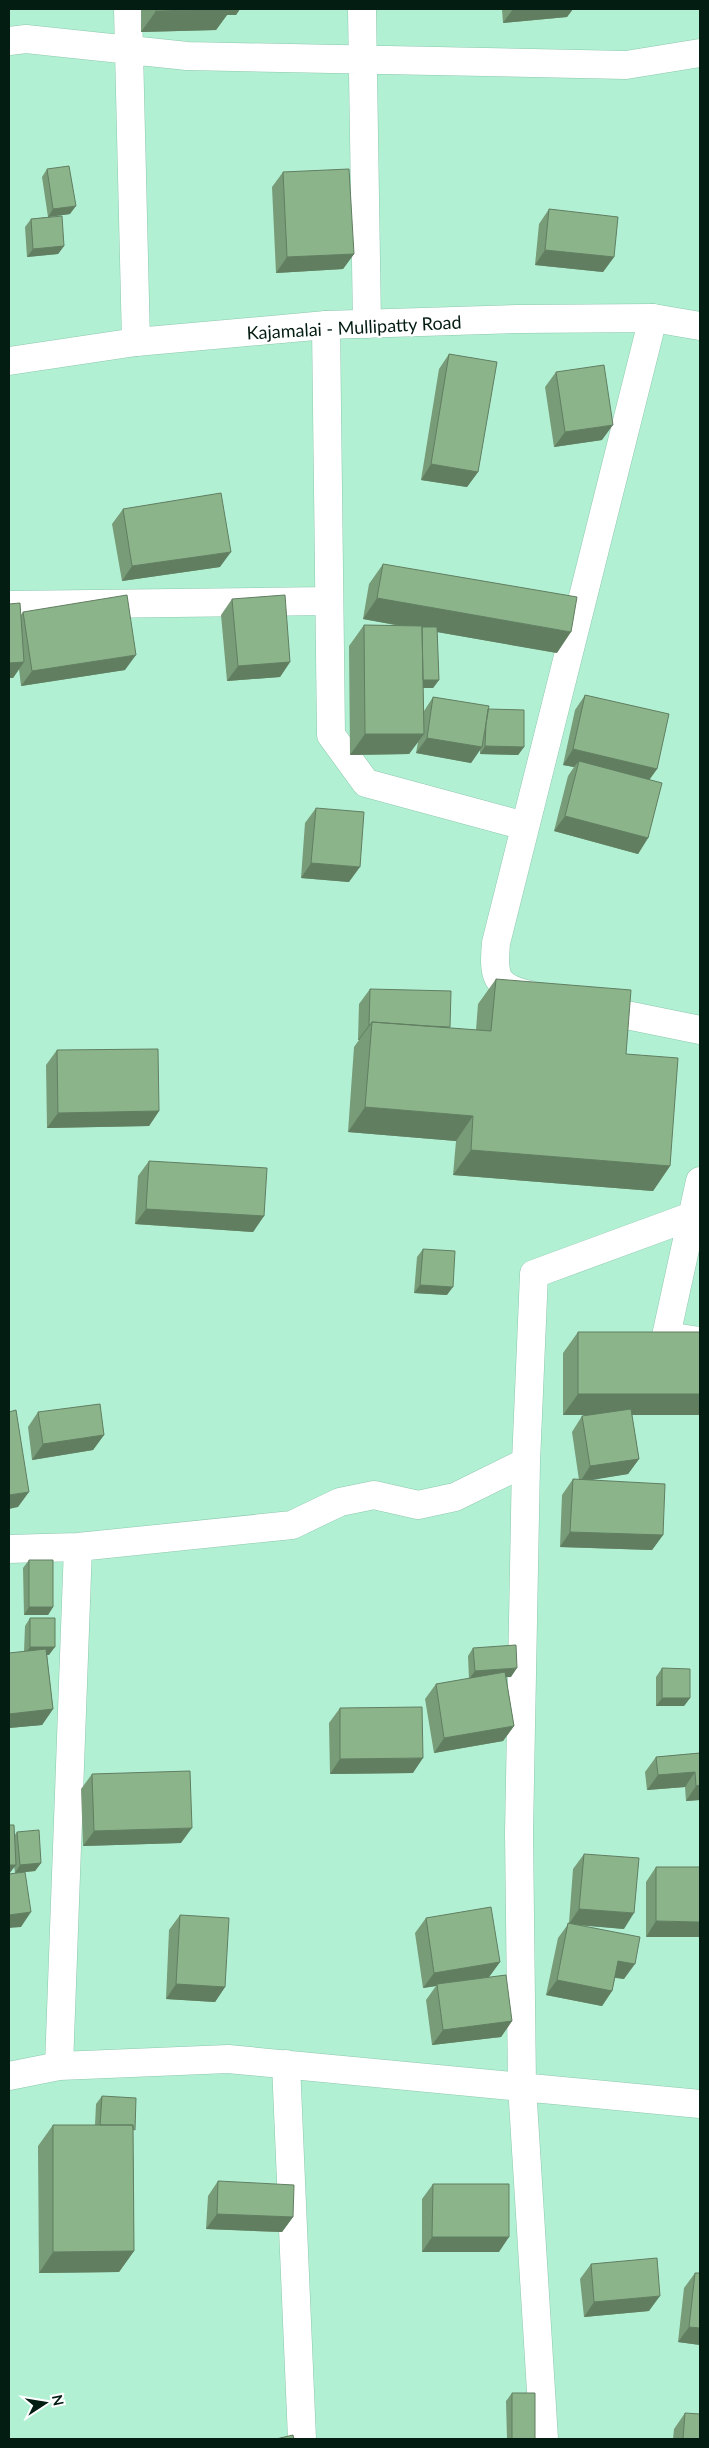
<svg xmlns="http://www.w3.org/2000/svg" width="709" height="2448" viewBox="0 0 709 2448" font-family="Lato,sans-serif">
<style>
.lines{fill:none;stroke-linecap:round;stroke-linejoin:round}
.minor-casing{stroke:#8cc8ad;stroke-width:29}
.secondary-casing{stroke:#8cc8ad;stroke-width:29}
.minor{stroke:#fff;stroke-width:28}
.secondary{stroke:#fff;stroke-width:28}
.wall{fill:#789b78}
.shaded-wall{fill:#617e61}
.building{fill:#8bb48b;stroke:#617e61}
.labels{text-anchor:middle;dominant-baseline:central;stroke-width:4.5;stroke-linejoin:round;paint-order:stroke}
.street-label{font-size:18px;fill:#041d13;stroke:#fff}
</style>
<rect width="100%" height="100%" fill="#b2f0d4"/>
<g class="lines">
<g class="minor-casing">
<path id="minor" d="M128,9L136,342
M362,9L367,324
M9,41L26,39L187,56L626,65L700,53
M326,325L331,735L366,783L525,826
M9,605L328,601
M530,995C495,987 493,977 496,943L653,318
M592,1008L700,1030
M700,1181L666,1336L700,1341
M526,1462L519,1833L522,2086L544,2439
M9,1549L78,1547L292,1525L340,1502L374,1495L418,1505L455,1497L526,1462L534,1274L692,1216
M286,2064L302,2439
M59,2066L78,1547
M9,2076L59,2066L228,2059L700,2104"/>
</g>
<g class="secondary-casing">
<path id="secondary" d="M9,361L136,342L326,325L518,319L653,318L700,326"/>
</g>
<use href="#minor" class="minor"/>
<use href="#secondary" class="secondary"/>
</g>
<path class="wall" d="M141,9H240L236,15H227L216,30L141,32Z
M502,9H573L567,17L503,23Z
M47,169L70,214L49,217L64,246L58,254L27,257L25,227L31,219L48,217L42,177Z
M283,172L354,254L343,269L276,273L272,187Z
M549,209L614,257L603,272L535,265L539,224Z
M449,354L478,472L467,487L421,480L439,369Z
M556,372L602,440L554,447L545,387Z
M123,509L220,567L122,581L112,524Z
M383,564L557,653L437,632L439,680L433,688H423L424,711L433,697L488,709L524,747L518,755L480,754V750L471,763L416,753L418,742L409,754L350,755L349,646L364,625L400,626L363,619L369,584Z
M232,599L290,662L280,677L227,681L221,615Z
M9,604L20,616L23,612L125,670L21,686L19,669L13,678H9Z
M585,695L657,769L650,779L648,838L638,854L554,831L568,776L574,767L563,765L575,710Z
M316,808L349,882L301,878L305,823Z
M496,979L626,1054L670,1166L653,1191L453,1175L456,1141L348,1132L354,1047L359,1040H358L359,1004L370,989L450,1027L449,1028L476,1030L478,1004Z
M57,1050L159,1111L149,1126L47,1128L46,1065Z
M149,1161L264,1216L253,1232L135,1224L138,1176Z
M423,1249L447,1295L414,1293L417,1257Z
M578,1332H700V1415H632L639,1459L628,1474L588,1480L663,1535L652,1550L560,1547L562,1495L573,1479L579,1480L572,1432L582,1416L591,1415H563V1353Z
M38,1412L104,1435L93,1450L32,1460L28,1427Z
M29,1560L53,1607L48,1615H24L23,1568Z
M30,1618L49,1655H47L53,1709L42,1725L9,1728V1653L24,1652L25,1626Z
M473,1648L511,1677H506L514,1726L503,1741L434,1753L425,1699L436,1684L469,1679L468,1656Z
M662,1668L690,1698L684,1706H656V1677Z
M340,1708L413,1773L330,1774L329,1723Z
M700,1753V1800L686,1801L685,1787L647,1790L645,1772L656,1757Z
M92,1774L181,1843L83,1846L81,1789Z
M17,1832L41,1863L35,1871L15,1873L14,1866L9,1874L14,1836Z
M584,1854L624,1929L576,1925L624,1979L615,1978L612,1991L602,2006L546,1995L558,1938L569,1923L573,1869Z
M656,1867H700L646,1937V1882Z
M180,1915L225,1987L215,2002L166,1999L169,1930Z
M426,1918L500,1962L489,1977L512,2021L501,2037L432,2045L426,2000L436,1986L423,1988L415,1933Z
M102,2096L133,2132L134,2251L119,2272L39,2273L38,2146L53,2125H95L96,2104Z
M218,2181L293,2217L282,2232L206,2229L208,2196Z
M433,2184L499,2252H422V2199Z
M591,2264L649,2311L584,2317L580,2279Z
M695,2273H700V2345L678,2342L684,2288Z
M512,2393L535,2439H507L506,2401Z
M685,2413L700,2439H673L674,2429Z"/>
<path class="shaded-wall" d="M220,9H240L236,15H227L216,30L141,32L156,11Z
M513,9H573L567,17L503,23Z
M76,206L70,214L48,217L53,209Z
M64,246L58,254L27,257L33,249Z
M545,250L614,257L603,272L535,265Z
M354,254L343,269L276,273L287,257Z
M613,425L602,440L554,447L565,432Z
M431,464L478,472L467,487L421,480Z
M231,552L220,567L122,581L132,566Z
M377,598L571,632L557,653L363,619Z
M136,655L125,670L21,686L32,671Z
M24,662L13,678H9V663Z
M290,662L280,677L227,681L238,666Z
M419,680H439L433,688H413Z
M365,734H424L409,754L350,755Z
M427,738L482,747L471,763L416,753Z
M485,746L524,747L518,755L480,754Z
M573,749L657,769L646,784L579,761L574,767L563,765Z
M565,816L648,838L638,854L554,831Z
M311,863L360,867L349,882L301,878Z
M369,1025H370L359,1040H358Z
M365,1107L473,1116L456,1141L348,1132Z
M159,1111L149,1126L47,1128L58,1113Z
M471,1150L670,1166L653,1191L453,1175Z
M146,1209L264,1216L253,1232L135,1224Z
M420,1285L453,1287L447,1295L414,1293Z
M578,1394H700V1415H563Z
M104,1435L93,1450L32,1460L43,1444Z
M639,1459L628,1474L580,1482L590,1466Z
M29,1492L18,1507L9,1509V1495Z
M570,1532L663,1535L652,1550L560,1547Z
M29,1607H53L48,1615H24Z
M30,1647H55L49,1655H24Z
M517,1668L511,1677L469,1679L475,1671Z
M662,1698H690L684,1706H656Z
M53,1709L42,1725L9,1728V1714Z
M514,1726L503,1741L434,1753L444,1738Z
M423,1758L413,1773L330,1774L340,1759Z
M695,1772L685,1787L647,1790L658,1775Z
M700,1785V1800L686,1801L696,1786Z
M192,1828L181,1843L83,1846L94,1831Z
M41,1863L35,1871L15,1873L20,1865Z
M9,1865H16L9,1874Z
M579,1909L634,1913L624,1929L569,1924Z
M31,1912L21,1927L9,1928V1915Z
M656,1921L700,1922V1937H646Z
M618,1961L635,1964L624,1979L607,1976Z
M500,1962L489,1977L437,1984L436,1986L423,1988L434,1973Z
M557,1980L612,1991L602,2006L546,1995Z
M176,1984L225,1987L215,2002L166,1999Z
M512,2021L501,2037L432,2045L443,2030Z
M217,2214L293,2217L282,2232L206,2229Z
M432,2237H509L499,2252H422Z
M134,2251L119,2272L39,2273L53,2252Z
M660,2296L649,2311L584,2317L594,2302Z
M689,2327L700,2328V2345L678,2342Z"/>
<path class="building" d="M156,9H230L156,11Z
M69,166L76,206L53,209L47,169Z
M349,169L354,254L287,257L283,172Z
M549,209L618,217L614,257L545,250Z
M62,216L64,246L33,249L31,219Z
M449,354L497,362L478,472L431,464Z
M604,365L613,425L565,432L556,372Z
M221,493L231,552L132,566L123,509Z
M383,564L577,597L571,632L377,598Z
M127,595L136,655L32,671L23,612Z
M285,595L290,662L238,666L232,599Z
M20,603L24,662L9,663V604Z
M364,625L422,626L424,734H365Z
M422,627H437L439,680H423Z
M585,695L669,714L657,769L573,749Z
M433,697L489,706L482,747L427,738Z
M488,709L524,710V747L485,746L486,724Z
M579,761L662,783L648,838L565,816Z
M316,808L364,812L360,867L311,863Z
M496,979L631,990L626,1054L678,1058L670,1166L471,1150L473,1116L365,1107L372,1022L491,1031Z
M370,989L451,991L450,1027L429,1026L372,1022L370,1025H369Z
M158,1049L159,1111L58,1113L57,1050Z
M149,1161L267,1168L264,1216L146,1209Z
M423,1249L455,1251L453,1287L420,1285Z
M578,1332H700V1394H578Z
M100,1404L104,1435L43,1444L38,1412Z
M631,1409L639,1459L590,1466L582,1416Z
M16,1410L29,1492L9,1495V1412Z
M573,1479L665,1484L663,1535L570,1532Z
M29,1560H53V1607H29Z
M30,1618H55V1647H30Z
M516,1645L517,1668L475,1671L473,1648Z
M46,1649L53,1709L9,1714V1653Z
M662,1668L690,1669V1698H662Z
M505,1672L514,1726L444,1738L436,1684Z
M422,1707L423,1758L340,1759V1708Z
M700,1753V1785L696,1786L695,1772L658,1775L656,1757Z
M190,1771L192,1828L94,1831L92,1774Z
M9,1825H14L16,1865H9Z
M39,1830L41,1863L20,1865L17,1832Z
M584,1854L639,1858L634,1913L579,1909Z
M656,1867H700V1922L656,1921Z
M25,1872L31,1912L9,1915V1874Z
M491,1907L500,1962L434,1973L426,1918Z
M180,1915L229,1918L225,1987L176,1984Z
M568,1923L640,1937L635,1964L618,1961L612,1991L557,1980Z
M506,1975L512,2021L443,2030L437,1984Z
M102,2096L136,2098L135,2130L133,2129V2125H100Z
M53,2125H133L134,2251L53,2252Z
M218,2181L294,2185L293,2217L217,2214Z
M433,2184H509V2237H432Z
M657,2258L660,2296L594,2302L591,2264Z
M695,2273H700V2328L689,2327Z
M512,2393H535V2439H512Z
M685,2413L700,2414V2439H683Z
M293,2435L294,2439H276Z"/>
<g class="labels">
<g class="street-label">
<text transform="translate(354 327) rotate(-3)">Kajamalai - Mullipatty Road</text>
</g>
</g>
<rect width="709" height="2448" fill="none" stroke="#041d13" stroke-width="20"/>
<g transform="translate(45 2403) rotate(78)" stroke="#ffffff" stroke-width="4" paint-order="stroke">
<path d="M0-4L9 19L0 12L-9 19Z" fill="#041d13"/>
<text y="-8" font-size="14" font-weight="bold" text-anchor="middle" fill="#041d13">N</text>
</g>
</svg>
